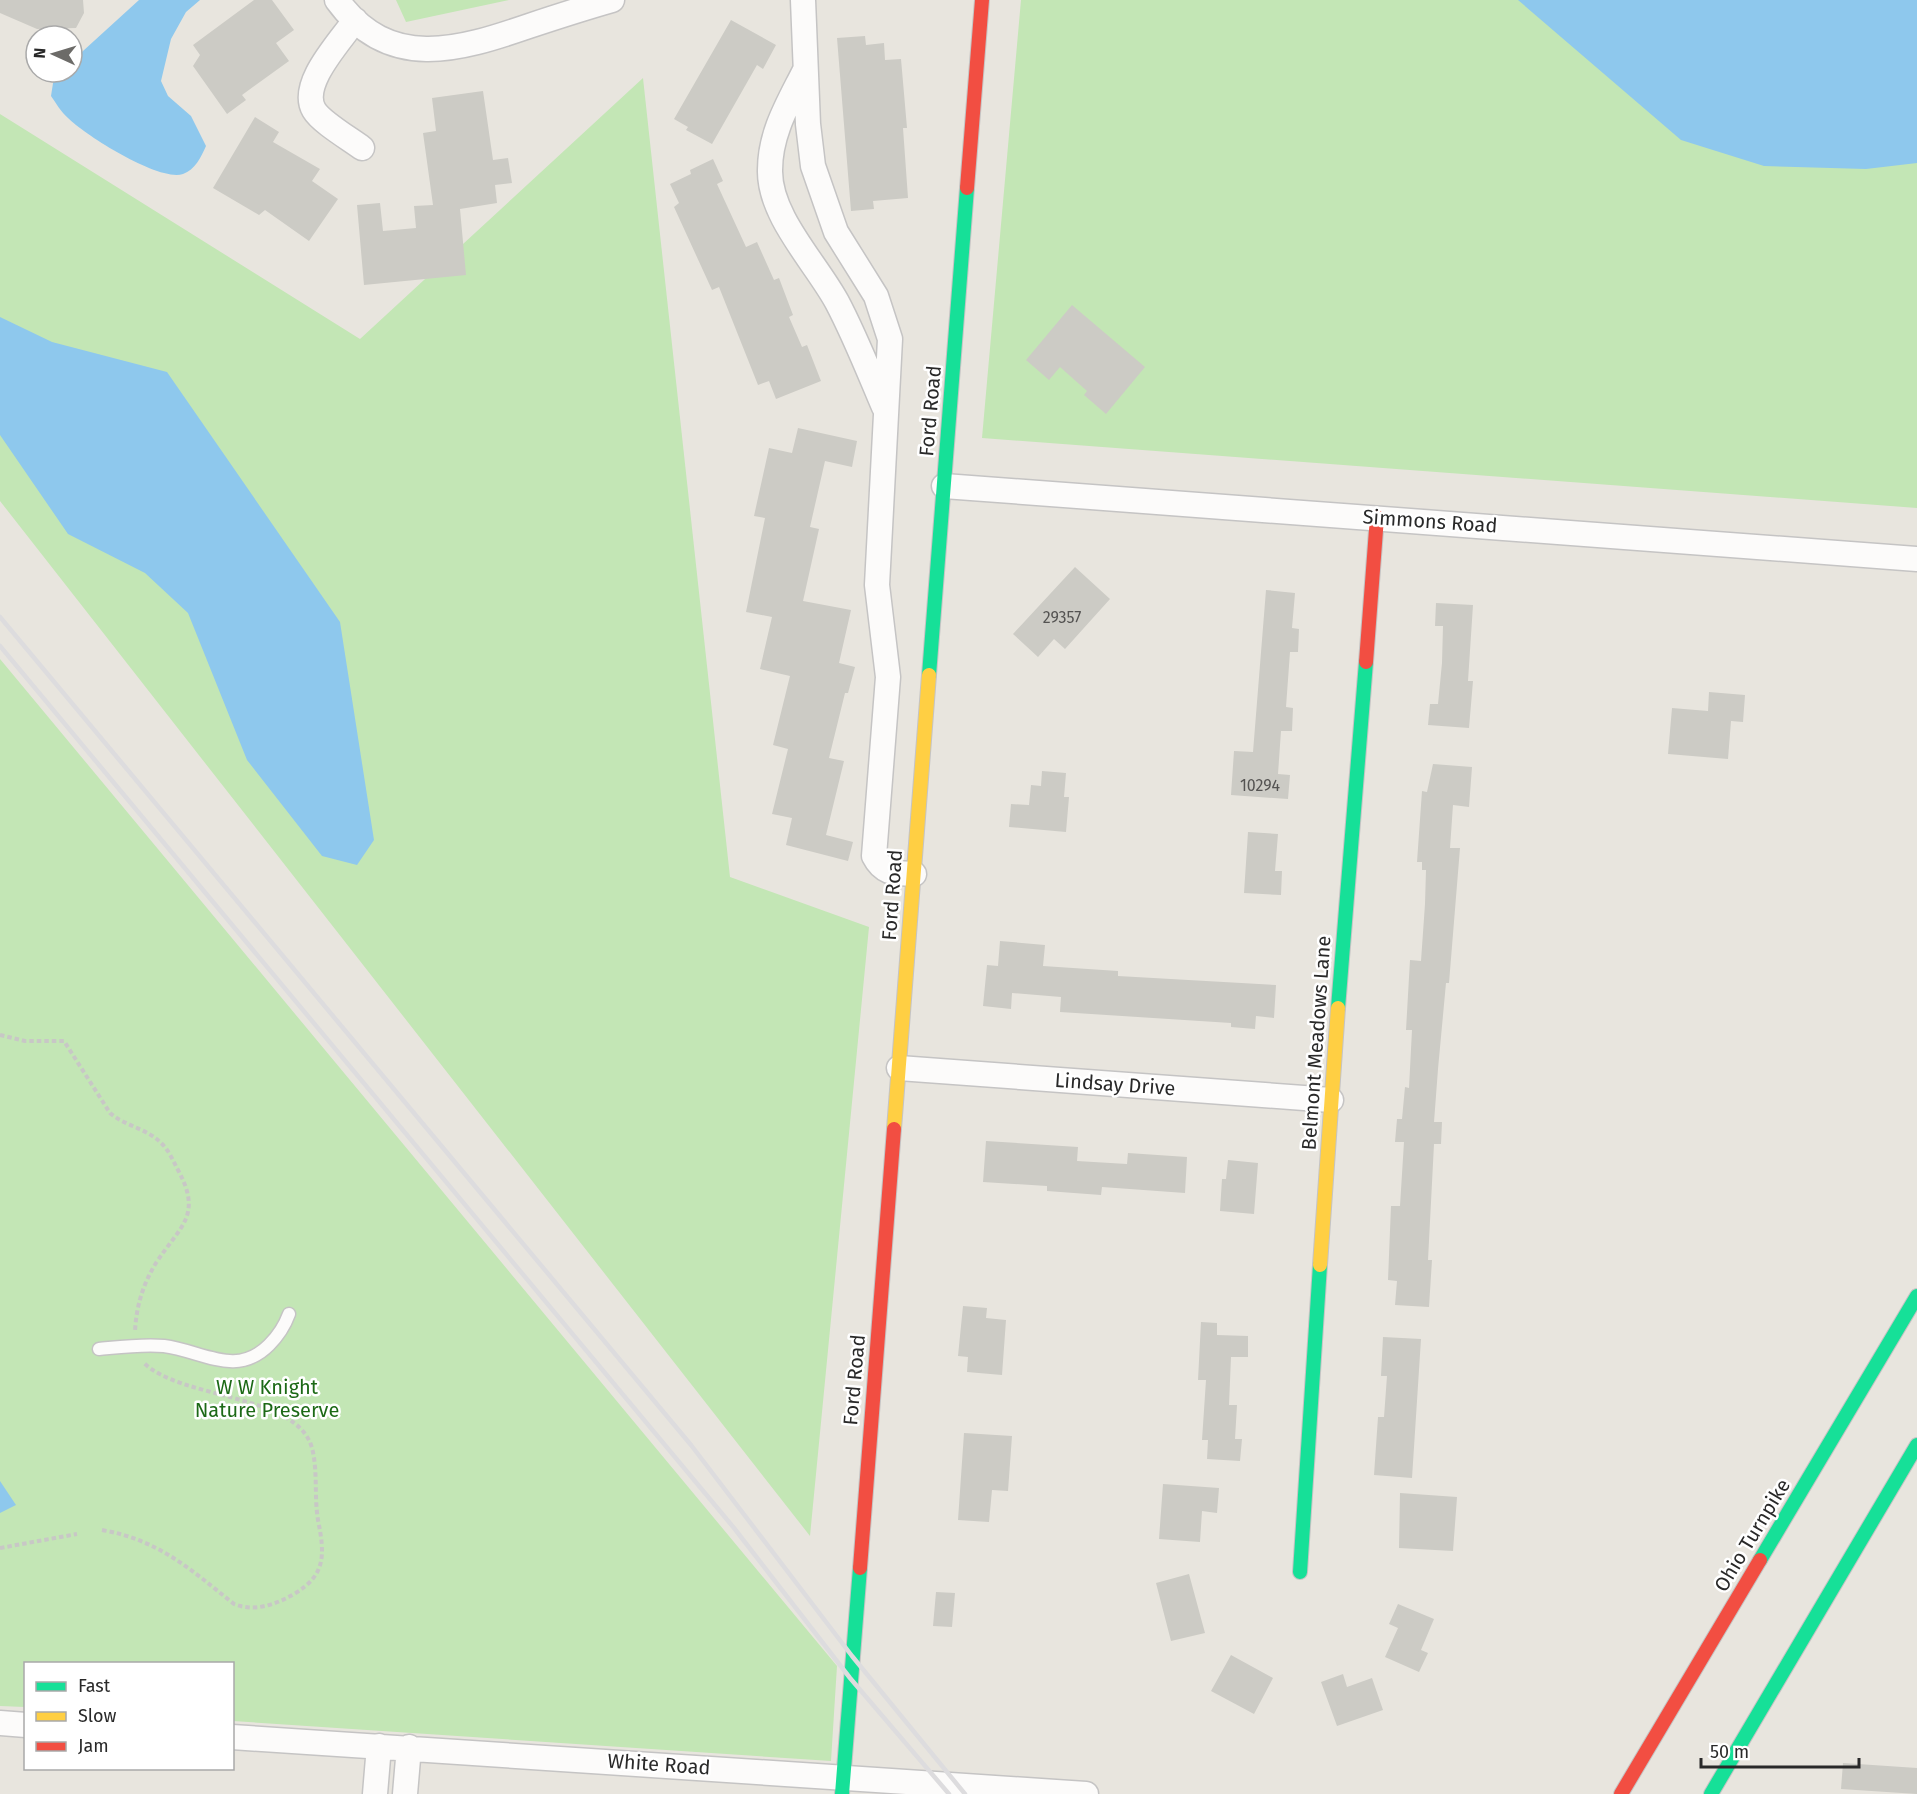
<svg xmlns="http://www.w3.org/2000/svg" width="1917" height="1794" viewBox="0 0 1917 1794" font-family="'Fira Sans',sans-serif">
<style>
.green{fill:#c3e6b5}
.water{fill:#8ec8ed}
.building{fill:#cccbc5}
.lines{fill:none;stroke-linecap:round;stroke-linejoin:round}
.lane-casing{stroke:#c5c4c4;stroke-width:15}
.street-casing{stroke:#c5c4c4;stroke-width:27}
.fast-casing{stroke:#c5c4c4;stroke-width:16}
.slow-casing{stroke:#c5c4c4;stroke-width:16}
.jam-casing{stroke:#c5c4c4;stroke-width:16}
.path{stroke:#c8c7c6;stroke-width:4;stroke-dasharray:4.5 3;stroke-linecap:butt}
.lane{stroke:#fcfbfa;stroke-width:12}
.street{stroke:#fcfbfa;stroke-width:24}
.fast{stroke:#16e098;stroke-width:14}
.slow{stroke:#ffcf43;stroke-width:14}
.jam{stroke:#f24e42;stroke-width:14}
.rail{stroke:#dddcde;stroke-width:4.5}
.labels{text-anchor:middle;dominant-baseline:central;stroke-width:5;stroke-linejoin:round;paint-order:stroke}
.number-label{font-size:16px;fill:#545352}
.street-label{font-size:20px;fill:#292929;stroke:#fff}
.park-label{font-size:20px;fill:#1c6916;stroke:#fff}
</style>
<rect width="100%" height="100%" fill="#e8e5de"/>
<path class="green" d="M396,0H509L406,22Z
M1021,0H1917V508L982,438Z
M643,78L730,877L869,927L810,1536L0,501V114L360,339Z
M0,659L837,1666L831,1761L233,1721L232,1664H26L25,1707L0,1706Z"/>
<path class="water" d="M139,0H200L186,12L171,39L161,81L168,96L191,116L206,146C201,157 195,170 183,174C159,182 85,135 68,118C61,112 56,103 51,96L54,77L60,72H72V61Z
M1518,0H1917V163L1866,169L1764,166L1681,140Z
M0,317L52,342L167,372L340,622L374,840L357,865L322,856L247,760L188,613L145,573L68,534L0,435Z
M0,1481L16,1505L0,1513Z"/>
<path class="building" d="M0,0H83L84,13L76,28L37,29L0,13Z
M254,0H272L294,30L276,43L289,61L242,95L246,100L227,114L193,66L200,55L193,45Z
M731,20L776,45L763,69L757,65L712,144L686,130L688,127L674,119Z
M865,36L866,45L884,43L885,60L901,59L907,128H903L908,198L873,201L874,209L851,211L837,38Z
M483,91L493,160L508,158L512,183L495,185L497,203L460,209L466,275L364,285L357,205L380,203L383,231L416,228L414,206L433,205L423,133L436,131L432,98Z
M255,117L279,132L273,142L320,169L312,181L338,199L309,241L265,210L259,215L213,188Z
M713,159L723,181L717,184L746,247L757,242L774,280L779,278L793,315L789,317L802,347L807,345L821,381L776,399L769,381L758,385L719,287L712,290L674,207L679,203L670,184L691,174L690,170Z
M1072,305L1145,367L1106,414L1084,395L1087,391L1060,367L1049,380L1026,360Z
M798,428L857,441L852,467L825,461L810,527L819,529L803,601L851,610L839,663L855,667L848,693H845L829,758L844,761L826,835L853,842L848,861L786,845L792,818L772,814L788,749L773,745L790,676L760,669L772,617L746,612L765,518L754,516L769,448L792,453Z
M1075,567L1110,599L1065,649L1054,639L1038,657L1013,634Z
M1266,590L1295,593L1292,628L1299,629L1298,652H1290L1286,707L1293,708L1292,731H1281L1278,774L1290,775L1288,799L1231,795L1234,751L1253,752Z
M1436,603L1473,605L1468,681H1473L1469,728L1428,725L1430,704H1438L1442,663L1443,626H1435Z
M1709,692L1745,695L1743,722L1731,721L1728,759L1668,754L1672,708L1708,711Z
M1433,764L1472,767L1469,807L1453,805L1450,848H1460L1449,983H1446L1438,1069L1434,1122H1442L1441,1144H1434L1428,1260H1432L1429,1307L1395,1305L1397,1281L1388,1280L1391,1206H1400L1404,1142H1395L1397,1119H1402L1405,1087L1409,1088L1412,1030H1406L1410,960L1421,961L1425,904L1426,870H1422V862H1417L1422,791L1427,792Z
M1042,771L1066,773L1064,797H1069L1066,832L1009,827L1011,804L1029,805L1031,785L1041,786Z
M1248,832L1278,834L1275,871H1282L1281,895L1244,893Z
M1000,941L1045,945L1043,966L1118,971V976L1276,985L1274,1018L1256,1016L1255,1029L1231,1027V1023L1060,1012L1061,997L1012,993L1011,1009L983,1006L987,965L998,966Z
M986,1141L1078,1147L1077,1161L1127,1164L1128,1153L1187,1157L1185,1193L1102,1187L1101,1195L1047,1191V1186L983,1182Z
M1228,1160L1258,1163L1254,1214L1220,1211L1222,1179H1226Z
M963,1306L987,1308L986,1318L1006,1320L1002,1375L967,1372L968,1357L958,1356Z
M1201,1322L1217,1323V1335L1248,1336V1357H1231L1229,1405H1237L1235,1439H1242L1240,1461L1207,1459L1208,1440H1202L1206,1380H1198Z
M1383,1337L1421,1339L1412,1478L1374,1475L1378,1417H1384L1387,1376H1381Z
M964,1433L1012,1436L1008,1491L992,1490L989,1522L958,1520Z
M1163,1484L1219,1488L1217,1513L1202,1511L1200,1542L1159,1539Z
M1400,1493L1457,1497L1453,1551L1399,1548Z
M1189,1574L1205,1633L1171,1641L1156,1583Z
M936,1592L955,1593L952,1627L933,1626Z
M1398,1604L1434,1619L1421,1650L1428,1653L1419,1672L1385,1657L1398,1628L1389,1624Z
M1231,1655L1273,1678L1254,1714L1211,1691Z
M1343,1674L1347,1687L1372,1678L1383,1710L1337,1726L1321,1682Z
M1843,1763L1917,1768V1794L1841,1789Z"/>
<g class="lines">
<g class="lane-casing">
<path id="lane" d="M99,1349C120,1347 142,1344 164,1346C203,1351 236,1378 269,1345C277,1337 285,1325 289,1314"/>
</g>
<g class="street-casing">
<path id="street" d="M337,0C389,72 459,50 529,26C556,17 584,8 612,0
M803,0L808,124L813,166L836,232L876,296L890,339L877,585L888,677L874,856C883,874 895,873 914,874
M355,20C340,42 299,84 314,110C321,122 350,139 362,148
M804,72C788,104 770,133 770,170C769,216 816,263 837,302C855,336 869,372 884,407
M944,486L1917,559
M899,1068L1331,1100
M0,1723L26,1725
M232,1737L1086,1794
M375,1794L379,1746
M405,1794L409,1747"/>
</g>
<g class="fast-casing">
<path id="fast" d="M929,675L967,188
M1338,1008L1366,662
M1760,1560L1917,1296
M1300,1572L1320,1265
M842,1794L860,1568
M1711,1794L1917,1445"/>
</g>
<g class="slow-casing">
<path id="slow" d="M894,1129L929,675
M1320,1265L1338,1008"/>
</g>
<g class="jam-casing">
<path id="jam" d="M967,188L982,0
M1366,662L1377,517
M860,1568L894,1129
M1621,1794L1760,1560"/>
</g>
<path class="path" d="M0,1035L25,1041H64L110,1113C125,1126 148,1129 161,1143C169,1150 173,1161 178,1170C203,1216 180,1226 156,1263C143,1284 136,1307 135,1332
M102,1530C159,1540 190,1569 234,1604C254,1612 275,1605 294,1594C326,1575 325,1555 318,1520C314,1496 318,1471 312,1448C297,1393 180,1400 143,1362
M0,1548L77,1534"/>
<use href="#lane" class="lane"/>
<use href="#street" class="street"/>
<use href="#fast" class="fast"/>
<use href="#slow" class="slow"/>
<use href="#jam" class="jam"/>
<path class="rail" d="M0,617L691,1445L852,1656L965,1794
M0,646L734,1528L850,1678L949,1794"/>
</g>
<g class="labels">
<g class="number-label">
<text x="1062" y="617">29357</text>
<text x="1260" y="785">10294</text>
</g>
<g class="street-label">
<text transform="translate(930 411) rotate(-85)">Ford Road</text>
<text transform="translate(1430 521) rotate(4)">Simmons Road</text>
<text transform="translate(892 895) rotate(-86)">Ford Road</text>
<text transform="translate(1316 1043) rotate(-86)">Belmont Meadows Lane</text>
<text transform="translate(1115 1084) rotate(4)">Lindsay Drive</text>
<text transform="translate(854 1380) rotate(-85)">Ford Road</text>
<text transform="translate(1752 1535) rotate(-59)">Ohio Turnpike</text>
<text transform="translate(659 1764) rotate(4)">White Road</text>
</g>
<g class="park-label">
<text x="267" y="1387">W W Knight<tspan x="267" dy="23">Nature Preserve</tspan></text>
</g>
</g>
<rect x="24" y="1662" width="210" height="108" fill="#ffffff" stroke="#a9a9a9" stroke-width="1.5"/>
<rect x="36" y="1682" width="30" height="9" fill="#16e098" stroke="#a9a9a9" stroke-width="1.5"/>
<text x="78" y="1692" font-size="18" fill="#292929">Fast</text>
<rect x="36" y="1712" width="30" height="9" fill="#ffcf43" stroke="#a9a9a9" stroke-width="1.5"/>
<text x="78" y="1722" font-size="18" fill="#292929">Slow</text>
<rect x="36" y="1742" width="30" height="9" fill="#f24e42" stroke="#a9a9a9" stroke-width="1.5"/>
<text x="78" y="1752" font-size="18" fill="#292929">Jam</text>
<g transform="translate(54 54) rotate(274)"><circle r="28" fill="#ffffff" stroke="#a9a9a9" stroke-width="1.5"/>
<path d="M0-4.5L10 22L0 15L-10 22Z" fill="#6c6b68"/>
<text y="-9" font-size="16" font-weight="bold" text-anchor="middle" fill="#292929">N</text>
</g>
<path d="M1701 1758v9h158v-9" fill="none" stroke="#292929" stroke-width="3"/>
<text x="1710" y="1758" font-size="18" fill="#292929" stroke="#ffffff" stroke-width="4.5" paint-order="stroke">50 m</text>
</svg>
